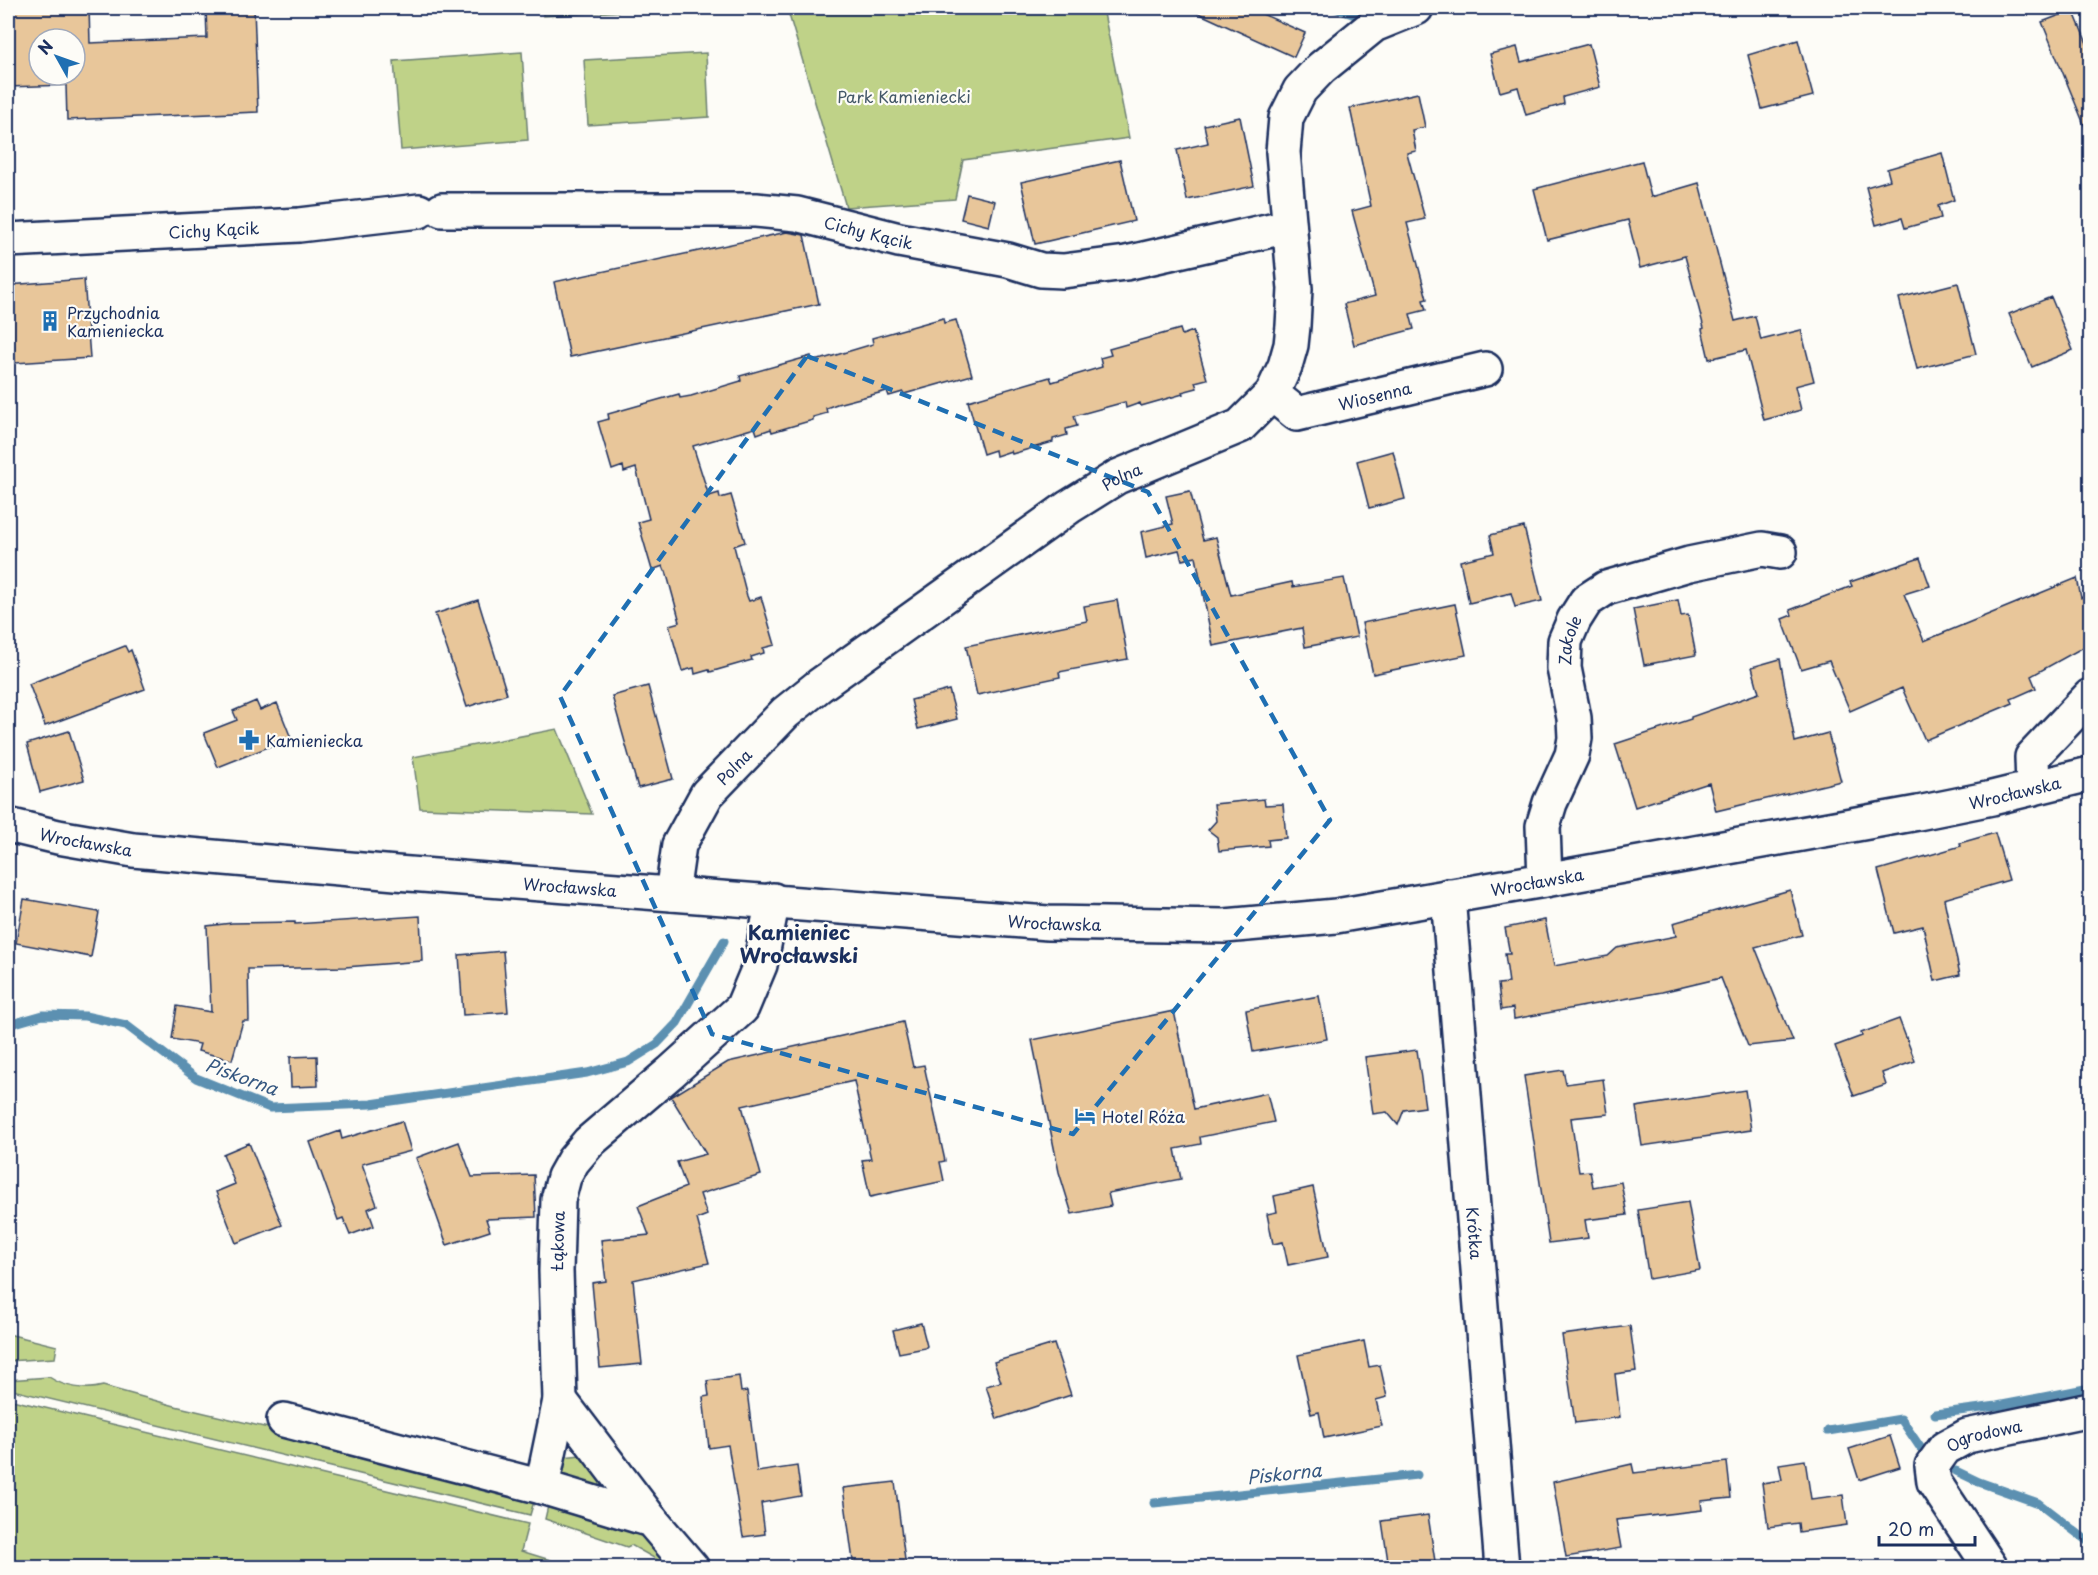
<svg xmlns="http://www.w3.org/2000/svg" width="2098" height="1575" viewBox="0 0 2098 1575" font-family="'Playpen Sans',sans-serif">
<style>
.green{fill:#bfd288;stroke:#6d8073;stroke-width:1.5}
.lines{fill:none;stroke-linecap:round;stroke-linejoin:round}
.stream{stroke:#5c90b1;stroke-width:9}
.building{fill:#e8c69a;stroke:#1b2f5e;stroke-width:1.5;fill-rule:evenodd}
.minor-casing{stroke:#1b2f5e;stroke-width:38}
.secondary-casing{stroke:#1b2f5e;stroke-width:38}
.minor{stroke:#fdfcf7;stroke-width:33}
.secondary{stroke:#fdfcf7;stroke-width:33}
.marked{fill:none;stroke:#1f6fb2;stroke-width:4.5;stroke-dasharray:12 8;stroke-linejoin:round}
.labels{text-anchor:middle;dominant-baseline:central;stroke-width:4.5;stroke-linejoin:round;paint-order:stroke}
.park-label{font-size:16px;fill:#445868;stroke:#fdfcf7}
.street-label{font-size:16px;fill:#1b2f5e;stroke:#fdfcf7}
.poi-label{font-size:16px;fill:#1b2f5e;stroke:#fdfcf7;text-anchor:start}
.water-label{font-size:18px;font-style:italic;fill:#365881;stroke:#fdfcf7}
.quarter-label{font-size:20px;font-weight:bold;fill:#1b2f5e;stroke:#fdfcf7}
</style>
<rect width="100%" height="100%" fill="#fdfcf7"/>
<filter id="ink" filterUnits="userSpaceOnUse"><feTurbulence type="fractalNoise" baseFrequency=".0167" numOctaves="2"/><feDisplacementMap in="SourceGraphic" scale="12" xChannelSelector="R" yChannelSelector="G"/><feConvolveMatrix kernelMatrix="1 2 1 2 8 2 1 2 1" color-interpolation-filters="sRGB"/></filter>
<g filter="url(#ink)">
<path class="green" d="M543,8H675L543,16Z
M787,8H1103L1129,138L963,160L955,199L846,207Z
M522,52L528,140L401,150L394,61Z
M706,53L709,117L588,125L584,60Z
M557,729L592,814L420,808L413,757Z
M8,1334L57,1346L55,1358L8,1361Z
M49,1377C64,1387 86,1391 103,1386L175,1406L537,1491L530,1515L8,1389V1380Z
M8,1399L528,1524L521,1551L573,1567H8Z
M581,1455L628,1505L563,1477V1457Z
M550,1497L640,1531L655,1543L668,1566L631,1545L627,1547L545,1519Z"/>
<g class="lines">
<path class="stream" d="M1335,8L1355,15
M8,1025L43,1015L85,1016L126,1025L196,1078L270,1108L371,1104L587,1073L628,1062L657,1044L677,1023L724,941
M1935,1414L1997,1406L2090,1388
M1828,1431L1901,1419L1922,1450
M1956,1471L1979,1482L2038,1503L2090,1543
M1154,1503L1417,1475"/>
</g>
<path class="building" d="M8,8H89L90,43L207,38L206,8H254L258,112L67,120L66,85L8,87ZM39,39H75V75H39Z
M1187,8H1249L1305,33L1294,57Z
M2073,10L2091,53L2090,139L2042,22Z
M1798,40L1813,96L1762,109L1748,55Z
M1589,44L1600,87L1563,97L1564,104L1526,115L1518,87L1500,92L1490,54L1517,47L1521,62Z
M1418,93L1425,127L1412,130L1416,151L1407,153L1425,219L1407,223L1427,299L1423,300L1426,310L1410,314L1414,329L1354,345L1344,304L1375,296L1352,211L1371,206L1350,108Z
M1240,117L1254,186L1187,200L1177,150L1208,143L1204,125Z
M1942,153L1954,200L1938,206L1941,218L1905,228L1902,218L1876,225L1866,187L1890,180L1887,169Z
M1120,160L1134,221L1035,244L1021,182Z
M1642,161L1651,197L1699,183L1735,321L1755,316L1761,340L1801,330L1814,381L1795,386L1801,410L1764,420L1746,350L1709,359L1702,329L1704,328L1685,256L1640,268L1628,220L1547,240L1534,189Z
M967,194L995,201L989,226L961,219Z
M787,232L804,235L819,304L570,357L554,282Z
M84,279L90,358L15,363L9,285Z
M1958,283L1976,354L1917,369L1899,298Z
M2051,297L2073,350L2032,367L2009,314Z
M943,318L944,323L956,320L972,375L904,394L903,392L889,396L887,391L837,404L826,408L827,413L813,417V420L772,432L771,429L757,434L755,428L693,446L709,496L719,493L720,498L731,495L745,542L734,546L747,596L749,601L761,597L775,645L763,648L764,653L751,657L752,660L710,672L709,670L695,674L694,668L682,671L669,625L680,622L666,571H665L663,566L652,570L638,522L649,519L636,468L624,472L623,466L612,470L598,422L609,419L608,414L679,394L680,398L691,396L741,381L740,376L811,356L812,361L823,359L873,344L872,338Z
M1180,329L1182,335L1193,331L1207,379L1195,382L1197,388L1182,392L1183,394L1141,406L1140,403L1126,408L1125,402L1074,416L1077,426L1066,429L1067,435L1053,439V442L1012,454L1011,451L996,456L995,450L983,454L968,401L1050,377L1052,382L1102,367L1100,358L1111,355L1109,349Z
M1393,451L1405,499L1369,508L1357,461Z
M1190,491L1203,540L1216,537L1231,595L1292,582L1293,587L1344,578L1357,637L1305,647L1302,628L1213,646L1196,557L1182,560L1179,550L1146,558L1141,532L1173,524L1166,496Z
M1524,527L1542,601L1515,607L1511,593L1469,603L1460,561L1494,553L1490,535Z
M1920,558L1930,586L1904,594L1924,641L2077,578L2081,598L2091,593V643L2031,676L2036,688L2011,699L2013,703L1925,740L1902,688L1850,711L1829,661L1801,669L1782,619L1792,615L1790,610L1852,586L1850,582Z
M478,600L507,694L467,707L435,614Z
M1117,600L1128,659L1059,672L1060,677L977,695L966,646L1087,621L1084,606Z
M1678,600L1681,616L1688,615L1696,655L1644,665L1633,609Z
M1455,604L1466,655L1373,674L1362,623Z
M125,646L128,652L131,650L145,689L45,726L29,684Z
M1780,659L1795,742L1828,733L1841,781L1716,811L1709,783L1635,807L1615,744L1691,719V717L1759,693L1752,667Z
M648,686L673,779L638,788L612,696Z
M949,690L957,719L918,729L911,700Z
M256,701L260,710L277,703L291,738L218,767L204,733L237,720L233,711Z
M69,731L84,780L40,792L27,744Z
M1264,799L1265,805L1283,804L1286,838L1268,840L1269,846L1219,851L1217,837L1208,830L1216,821L1214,804Z
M1995,833L2009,880L1944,899L1960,975L1935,981L1923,926L1894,933L1878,870L1961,846L1960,843Z
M1790,890L1802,935L1755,947L1793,1041L1748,1046L1721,978L1662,992L1514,1019L1513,1008L1501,1010L1498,984L1509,983L1505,954H1510L1505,928L1545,920L1554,966L1608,956L1617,948L1676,936L1673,923Z
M24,899L99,912L91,957L16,943Z
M420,916L422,961L345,967L248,969L249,1021H243L232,1060L198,1051L200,1044L172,1039L177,1006L211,1012L207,926L232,923L295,922V924Z
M503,951L508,1012L463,1015L459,955Z
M1319,996L1327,1039L1253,1052L1246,1010Z
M1174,1011L1194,1109L1267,1093L1274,1122L1200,1137L1201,1144L1175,1149L1181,1179L1108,1193L1111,1206L1072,1214L1059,1172L1032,1040Z
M1899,1019L1915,1061L1882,1073L1886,1085L1854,1096L1835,1046L1862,1036L1861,1033Z
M903,1022L913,1067L924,1065L945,1161L940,1162L944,1181L870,1197L862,1160L871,1159L854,1081L742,1106L761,1175L700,1194L707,1215L697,1219L709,1263L633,1280L642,1364L600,1368L592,1283L606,1281L601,1240L649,1235L638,1206L686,1187L677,1162L706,1154L671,1097L728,1062Z
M1417,1050L1425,1107L1404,1110L1398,1125L1387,1112L1373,1114L1365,1057Z
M317,1056L318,1086L291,1087L290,1057Z
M1563,1070L1566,1084L1603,1079L1608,1114L1571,1118L1579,1172L1590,1171L1593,1187L1621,1182L1627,1215L1585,1220L1588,1238L1549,1243L1524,1076Z
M1745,1090L1751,1130L1642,1146L1636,1107Z
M402,1121L411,1151L362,1164L377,1205L368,1209L374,1226L350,1235L343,1218L338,1220L310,1142L340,1131L342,1139Z
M459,1142L472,1177L534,1175L536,1217L486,1219L490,1231L447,1245L416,1158Z
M249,1143L282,1225L236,1243L216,1192L235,1184L223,1154Z
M1313,1187L1328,1257L1288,1265L1283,1242L1273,1244L1267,1214L1277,1212L1274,1196Z
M1688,1202L1700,1270L1649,1279L1638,1210Z
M921,1323L927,1346L925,1348L899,1353L893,1330Z
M1630,1326L1636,1371L1615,1374L1620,1417L1575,1423L1562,1335Z
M1364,1341L1369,1367L1380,1365L1387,1397L1376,1400L1382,1426L1324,1438L1319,1412L1311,1414L1298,1355Z
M1054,1344L1071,1395L997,1419L986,1386L1001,1382L994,1362Z
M739,1376L741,1392L747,1391L757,1472L797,1466L801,1496L761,1503L765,1534L743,1537L728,1445L709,1448L703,1397L709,1396L707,1381Z
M1890,1436L1900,1467L1859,1480L1849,1449Z
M1805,1460L1811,1499L1843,1495L1847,1525L1799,1532L1798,1523L1768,1527L1762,1483L1782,1480L1779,1464Z
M1727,1462L1731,1498L1701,1501L1702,1510L1616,1520L1621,1548L1566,1557L1553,1482L1632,1464L1634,1473Z
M895,1482L906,1568H854L843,1488Z
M1428,1515L1436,1568H1389L1382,1521Z"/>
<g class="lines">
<g class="minor-casing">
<g id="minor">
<path id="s1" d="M442,210H756L797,214L899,240L1008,260L1041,270L1063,271L1126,263L1289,226"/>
<path id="s2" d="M8,240L299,225L419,211"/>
<path id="s3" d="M1272,394L1297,414L1485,369"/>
<path d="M2033,788L2032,757L2090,696"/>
<path id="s4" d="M1545,880L1543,826L1550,803L1572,755L1575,738L1574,718L1564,668L1565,641L1574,620L1586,601L1606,588L1689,564L1762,549L1780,552"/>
<path id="s5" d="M672,894L679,845L707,794L785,713L820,685L1069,507L1117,477L1240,426L1272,394L1285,366L1291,345L1293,326L1295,289L1283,152L1286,118L1300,90L1321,68L1374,25L1416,8"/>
<path id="s6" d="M1448,896L1502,1568"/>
<path d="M560,1400L651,1520"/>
<path d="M284,1420L542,1487L651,1520L692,1568"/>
<path id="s7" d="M542,1487L560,1400L556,1271L558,1200L564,1177L573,1161L589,1142L671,1072L742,1008L760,965L773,900"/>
<path id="s8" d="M1991,1568L1934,1482L1932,1466L1945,1448L1967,1436L2090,1410"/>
</g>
</g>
<g class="secondary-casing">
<g id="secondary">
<path id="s9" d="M8,825L58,837L133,850L396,873L1048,923L1225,926L1336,916L1545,880L1918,813L1992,798L2090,774"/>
</g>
</g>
<use href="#minor" class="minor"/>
<use href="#secondary" class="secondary"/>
</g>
</g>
<path class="marked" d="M807,356L1148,492L1330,820L1073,1134L712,1034L560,696Z"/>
<defs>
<g id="building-bare" transform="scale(1.62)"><path d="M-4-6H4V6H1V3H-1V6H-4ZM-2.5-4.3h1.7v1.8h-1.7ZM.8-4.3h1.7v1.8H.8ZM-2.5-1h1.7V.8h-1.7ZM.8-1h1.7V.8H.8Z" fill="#1f6fb2" stroke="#fdfcf7" stroke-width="2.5" paint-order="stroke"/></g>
<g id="pharmacy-bare" transform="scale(1.62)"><path d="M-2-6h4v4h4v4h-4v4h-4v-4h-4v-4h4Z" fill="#1f6fb2" stroke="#fdfcf7" stroke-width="2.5" paint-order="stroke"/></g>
<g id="hotel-bare" transform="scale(1.62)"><path d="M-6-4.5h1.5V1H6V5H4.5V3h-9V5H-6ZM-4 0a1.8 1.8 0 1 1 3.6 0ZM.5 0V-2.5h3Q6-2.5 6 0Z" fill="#1f6fb2" stroke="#fdfcf7" stroke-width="2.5" paint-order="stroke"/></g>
</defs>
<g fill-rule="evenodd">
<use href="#building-bare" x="50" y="321"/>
<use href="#pharmacy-bare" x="249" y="740"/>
<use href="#hotel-bare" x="1085" y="1116"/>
</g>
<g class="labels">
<g class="park-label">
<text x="904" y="96">Park Kamieniecki</text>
</g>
<g class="street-label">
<text stroke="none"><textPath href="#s2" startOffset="206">Cichy Kącik</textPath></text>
<text stroke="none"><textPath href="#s1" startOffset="429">Cichy Kącik</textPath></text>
<text stroke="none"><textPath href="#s3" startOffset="112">Wiosenna</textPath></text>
<text stroke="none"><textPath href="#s5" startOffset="632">Polna</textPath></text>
<text stroke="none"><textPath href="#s4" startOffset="248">Zakole</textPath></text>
<text stroke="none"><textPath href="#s5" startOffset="146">Polna</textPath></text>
<text stroke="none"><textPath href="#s9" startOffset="2024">Wrocławska</textPath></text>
<text stroke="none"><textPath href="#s9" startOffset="80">Wrocławska</textPath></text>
<text stroke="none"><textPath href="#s9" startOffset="1538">Wrocławska</textPath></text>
<text stroke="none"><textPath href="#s9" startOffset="566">Wrocławska</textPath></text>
<text stroke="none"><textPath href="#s9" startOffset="1052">Wrocławska</textPath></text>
<text stroke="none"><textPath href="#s6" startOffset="338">Krótka</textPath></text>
<text stroke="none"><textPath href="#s7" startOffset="248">Łąkowa</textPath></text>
<text stroke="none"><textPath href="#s8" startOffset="183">Ogrodowa</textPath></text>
</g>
<g class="poi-label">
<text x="67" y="312">Przychodnia<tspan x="67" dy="18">Kamieniecka</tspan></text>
<text x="266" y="740">Kamieniecka</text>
<text x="1102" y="1116">Hotel Róża</text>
</g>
<g class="water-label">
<text transform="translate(242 1076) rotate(20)">Piskorna</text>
<text transform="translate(1284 1473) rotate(-6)">Piskorna</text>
</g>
<g class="quarter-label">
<text x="799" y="932">Kamieniec<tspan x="799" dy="23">Wrocławski</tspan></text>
</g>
</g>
<rect width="2098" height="1575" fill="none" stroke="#fdfcf7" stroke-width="30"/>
<rect x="15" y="15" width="2068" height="1545" fill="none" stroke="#1b2f5e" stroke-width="2" filter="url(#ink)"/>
<g transform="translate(57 57) rotate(310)"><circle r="28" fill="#fdfcf7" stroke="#a3aaba" stroke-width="1.5"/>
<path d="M0-4.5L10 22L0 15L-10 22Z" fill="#1f6fb2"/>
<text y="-9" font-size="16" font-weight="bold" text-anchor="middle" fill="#1b2f5e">N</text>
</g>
<path d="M1879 1536v9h96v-9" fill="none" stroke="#1b2f5e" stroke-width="3"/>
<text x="1888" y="1536" font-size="18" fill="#1b2f5e" stroke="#fdfcf7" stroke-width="4.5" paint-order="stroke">20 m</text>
</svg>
